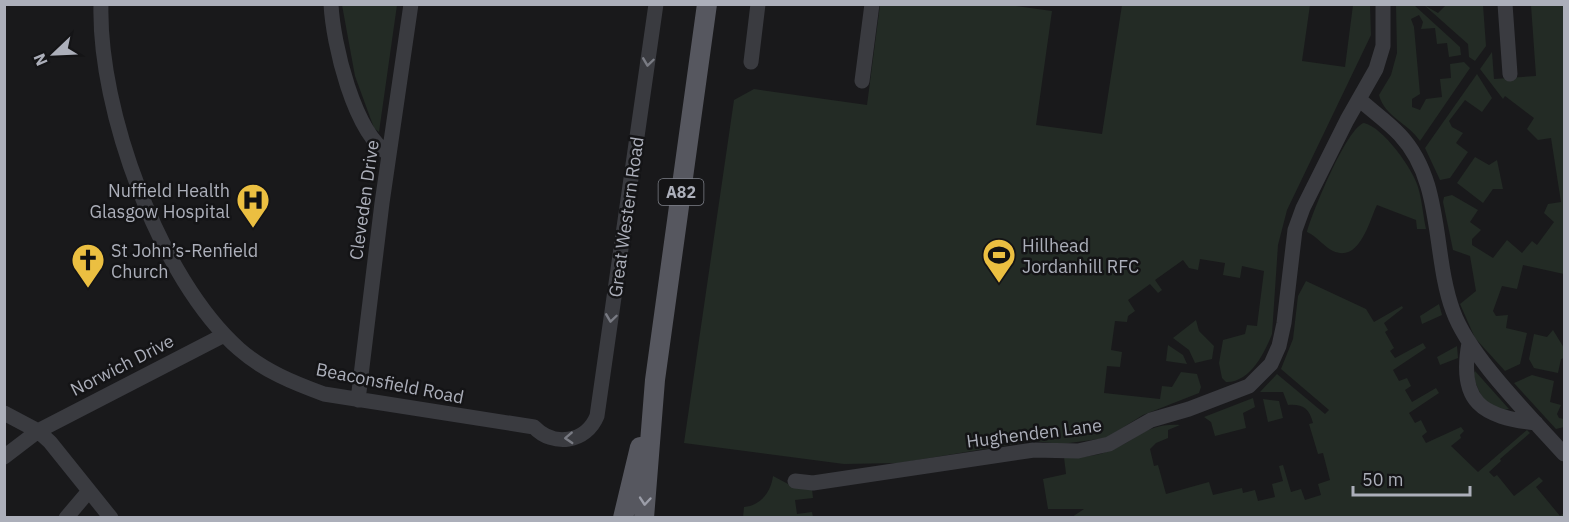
<svg xmlns="http://www.w3.org/2000/svg" width="1569" height="522" viewBox="0 0 1569 522" font-family="'IBM Plex Sans',sans-serif">
<style>
.green{fill:#232b25}
.lines{fill:none;stroke-linecap:round;stroke-linejoin:round}
.minor{stroke:#3a3b40;stroke-width:15}
.major{stroke:#56575f;stroke-width:20}
.oneway{stroke:#797b83}
.oneway2{stroke:#9b9da8}
.labels{text-anchor:middle;dominant-baseline:central;stroke-width:5;stroke-linejoin:round;paint-order:stroke}
.shield{fill:#141416;stroke:#7e8089;stroke-width:1.5}
.shield-label{font-size:16px;font-weight:bold;fill:#acafba}
.poi-label{font-size:18px;fill:#acafba;stroke:#141416;text-anchor:start}
.street-label{font-size:18px;fill:#acafba;stroke:#141416}
</style>
<rect width="100%" height="100%" fill="#19191b"/>
<path class="green" d="M1002,4L1052,11L1036,125L1102,134L1122,5H1310L1302,61L1345,67L1353,5H1370L1371,35L1287,210L1278,245L1272,334C1265,352 1250,383 1226,382L1222,378L1219,363L1223,340L1245,334L1247,325L1257,326L1264,271L1242,266L1240,278L1223,275L1225,263L1200,259L1198,270L1189,268L1183,260L1155,280L1162,290L1158,293L1150,284L1128,300L1135,311L1128,316L1127,322L1115,321L1111,350L1122,352L1120,367L1107,366L1104,393L1160,399L1162,386L1172,387L1181,372L1197,374L1201,387L1199,393L1143,415L1106,438L1062,444L1033,441L899,463L844,464L684,443L734,100L754,89L867,105L880,5Z
M342,5H397L379,132L374,128L355,76Z
M1396,5H1414L1460,47L1461,55L1449,57L1447,43L1437,44L1435,28L1421,29L1423,22L1419,15L1411,19L1414,27L1420,94L1412,99V107L1420,110L1426,99L1442,97L1440,79L1451,78L1450,64L1464,62L1470,68L1420,141C1409,124 1384,116 1379,95L1391,75L1397,53Z
M1424,5L1438,13L1446,5H1483L1486,46L1475,61L1469,57L1468,44Z
M1531,5H1564V274L1523,265L1517,289L1502,286L1493,311L1496,316L1508,315L1506,328L1527,333L1520,364L1505,371L1475,338L1460,304L1476,291L1470,256L1453,250L1443,202L1444,197L1452,195L1478,210L1470,222L1481,230L1472,239V245L1493,258L1507,240L1522,253L1532,241L1537,245L1554,222L1544,213L1548,204L1561,202L1551,138L1538,140L1527,129L1534,118L1505,96L1503,99L1480,69L1492,52L1494,79L1536,76Z
M1477,74L1492,98L1482,112L1465,100L1449,121L1452,127L1463,133L1456,143L1468,152L1450,178L1440,180L1425,148Z
M1364,123C1383,127 1413,169 1418,187C1422,200 1423,215 1426,229H1417L1416,220L1377,205C1369,221 1360,263 1333,251C1324,247 1318,237 1307,232C1312,213 1347,127 1364,123Z
M1475,157L1489,165L1497,160L1503,189H1493L1483,203L1457,183Z
M1306,281L1366,309L1374,322L1402,306L1403,308L1384,323L1388,330L1385,332L1394,348L1390,351L1395,358L1423,343L1426,348L1393,370L1399,381L1407,378L1411,386L1405,390L1412,402L1436,388L1439,393L1409,413L1415,423L1421,420L1427,432L1422,436L1426,443L1461,427L1464,431L1460,435L1461,438L1451,446L1478,472L1527,430L1530,433L1500,459L1501,461L1489,472L1494,477L1497,475L1514,496L1539,477L1543,481L1536,487L1560,516L1564,513V517H1072L1084,509H1048L1043,479L1066,474L1064,457C1078,457 1093,457 1106,452C1137,442 1143,423 1180,425L1168,430V438L1156,443L1150,449L1154,466L1158,465L1166,494L1209,482L1213,495L1242,488L1243,493L1255,490L1258,501L1275,497L1272,484L1283,481L1279,466L1283,465L1291,492L1301,489L1305,500L1321,495L1318,484L1330,480L1323,453L1318,454L1309,424L1313,423C1309,408 1303,404 1288,405L1283,392H1260L1277,374L1325,414L1329,410L1281,369L1293,339L1298,296Z
M1439,304L1442,315L1422,324L1420,316Z
M1196,320L1199,331L1214,346L1212,359L1195,363L1189,350L1173,338Z
M1553,330L1564,348V358L1561,359L1558,373L1534,368L1529,359L1534,334L1547,337Z
M1168,345L1183,355L1187,364L1166,361Z
M1457,346L1458,358L1440,365L1437,357Z
M1475,371L1509,409C1487,414 1478,391 1473,375Z
M1532,375L1554,381L1550,402L1561,405L1557,414L1559,418L1564,419V427L1556,429L1514,383Z
M1253,398L1255,407L1243,413L1246,428L1215,436L1211,422L1204,417Z
M1263,399L1279,401L1283,418L1268,422Z
M773,476L790,485L812,489L813,498L795,500L797,514L812,512L813,517L743,518L744,507C761,505 771,492 773,476Z"/>
<g class="lines">
<path class="minor" d="M101,4C98,110 160,279 239,349C264,371 294,383 324,394L534,427C553,447 586,443 597,416L656,4
M331,4C333,44 354,133 389,154
M1505,4L1510,74
M751,62L758,4
M862,81L872,4
M1359,99C1372,111 1388,122 1400,135C1444,182 1432,254 1453,311C1469,356 1531,417 1564,454
M1469,343C1458,402 1482,417 1536,423
M358,400L382,203L411,4
M4,413L38,431L50,442L111,518
M4,457L38,431L224,335
M795,481L813,483L1034,450L1078,451L1109,444L1151,420L1189,409L1249,386L1271,364L1279,346L1284,323L1295,230L1303,208L1347,120L1376,69L1383,46V4
M66,518L88,492"/>
<path class="major" d="M623,518L640,447
M644,518L655,380L707,4"/>
</g>
<defs><path id="oneway-chevron" d="M-2-3.5L2.5 0L-2 3.5" fill="none" stroke-width="1.6" stroke-linecap="round" stroke-linejoin="round" transform="scale(1.5)"/></defs>
<g class="oneway">
<use href="#oneway-chevron" transform="translate(648 62) rotate(98)"/>
<use href="#oneway-chevron" transform="translate(611 318) rotate(98)"/>
<use href="#oneway-chevron" transform="translate(569 438) rotate(177)"/>
</g>
<use class="oneway2" href="#oneway-chevron" transform="translate(645 501) rotate(95)"/>
<defs>
<g id="hospital-pin" transform="scale(1.725)"><path d="M0 17L-7.5 6A9.5 9.5 0 1 1 7.5 6Z" fill="#ebbf41" stroke="#141416"/><path d="M-5-5h3v3.5h4V-5h3V5h-3V1.5h-4V5h-3Z" fill="#111"/></g>
<g id="stadium-pin" transform="scale(1.725)"><path d="M0 17L-7.5 6A9.5 9.5 0 1 1 7.5 6Z" fill="#ebbf41" stroke="#141416"/><path d="M0-5a6.5 5 0 1 0 0 10a6.5 5 0 1 0 0-10ZM-3.5-1.8h7v3.6h-7Z" fill="#111"/></g>
<g id="church-pin" transform="scale(1.725)"><path d="M0 17L-7.5 6A9.5 9.5 0 1 1 7.5 6Z" fill="#ebbf41" stroke="#141416"/><path d="M-1.2-6h2.4v3.5h3.3v2.4h-3.3V6h-2.4V-.1h-3.3v-2.4h3.3Z" fill="#111"/></g>
</defs>
<g fill-rule="evenodd">
<use href="#hospital-pin" x="253" y="200"/>
<use href="#stadium-pin" x="999" y="255"/>
<use href="#church-pin" x="88" y="260"/>
</g>
<g class="labels">
<rect class="shield" x="658.5" y="179" width="45" height="26" rx="4.5"/>
<g class="shield-label">
<text x="681" y="192">A82</text>
</g>
<g class="poi-label">
<text x="230" y="190" text-anchor="end">Nuffield Health<tspan x="230" dy="21">Glasgow Hospital</tspan></text>
<text x="1022" y="245">Hillhead<tspan x="1022" dy="21">Jordanhill RFC</tspan></text>
<text x="111" y="250">St John’s-Renfield<tspan x="111" dy="21">Church</tspan></text>
</g>
<g class="street-label">
<text transform="translate(364 200) rotate(-82)">Cleveden Drive</text>
<text transform="translate(626 217) rotate(-82)">Great Western Road</text>
<text transform="translate(122 365) rotate(-27)">Norwich Drive</text>
<text transform="translate(390 383) rotate(11)">Beaconsfield Road</text>
<text transform="translate(1034 433) rotate(-7)">Hughenden Lane</text>
</g>
</g>
<rect width="1569" height="522" fill="none" stroke="#acafba" stroke-width="12"/>
<g transform="translate(54 54) rotate(247)" stroke="#141416" stroke-width="4.5" paint-order="stroke">
<path d="M0-4.5L10 22L0 15L-10 22Z" fill="#acafba"/>
<text y="-9" font-size="16" font-weight="bold" text-anchor="middle" fill="#acafba">N</text>
</g>
<path d="M1353 486v9h117v-9" fill="none" stroke="#acafba" stroke-width="3"/>
<text x="1362" y="486" font-size="18" fill="#acafba" stroke="#141416" stroke-width="4.5" paint-order="stroke">50 m</text>
</svg>
